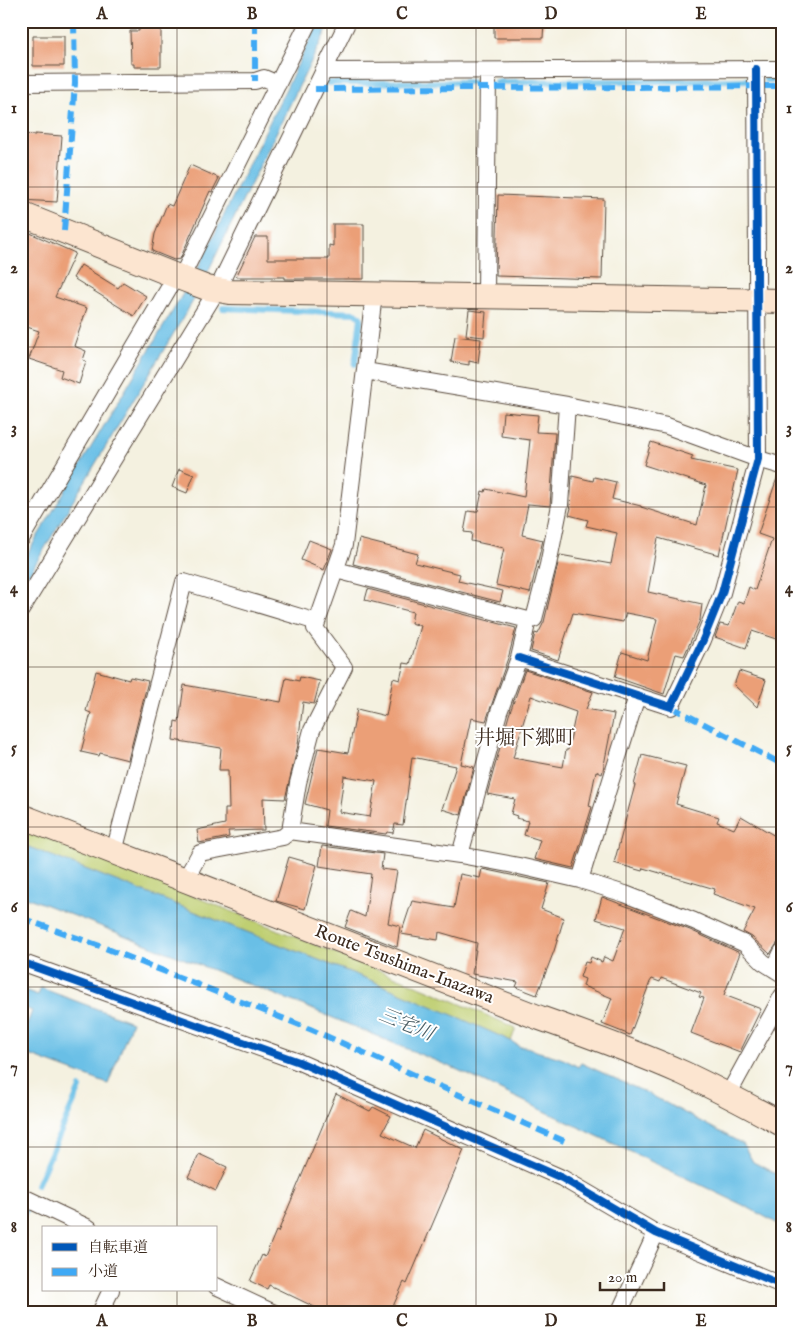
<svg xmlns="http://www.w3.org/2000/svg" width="803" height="1334" viewBox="0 0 803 1334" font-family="'IM FELL English','Noto Serif JP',serif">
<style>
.green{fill:#bfcf72;stroke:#7d7c48}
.water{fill:#69bfe6;stroke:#527482}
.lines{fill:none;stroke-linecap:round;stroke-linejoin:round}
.stream{stroke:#69bfe6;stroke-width:6}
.building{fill:#eb9f77;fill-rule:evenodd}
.street-casing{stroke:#57483b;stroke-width:18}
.secondary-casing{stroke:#57483b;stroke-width:26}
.street{stroke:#fff;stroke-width:16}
.secondary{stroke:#fce5d0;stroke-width:24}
.quiet{stroke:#3fa9f5;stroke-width:6;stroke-dasharray:12 6;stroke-linecap:butt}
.cycleway-casing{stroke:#fff;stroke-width:11}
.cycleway{stroke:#0057b8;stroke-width:8}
.grid{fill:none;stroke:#3b2a1e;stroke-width:1;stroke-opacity:0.55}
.labels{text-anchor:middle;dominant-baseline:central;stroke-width:4;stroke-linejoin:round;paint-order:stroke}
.street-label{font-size:18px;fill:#3b2a1e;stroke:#fff}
.water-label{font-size:19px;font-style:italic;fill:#4b5e64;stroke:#fff}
.quarter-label{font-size:20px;fill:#3b2a1e;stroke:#fff}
.neatline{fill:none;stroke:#3b2a1e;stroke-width:2}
.grid-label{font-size:16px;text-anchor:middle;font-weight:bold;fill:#3b2a1e}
</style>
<rect width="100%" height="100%" fill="#fff"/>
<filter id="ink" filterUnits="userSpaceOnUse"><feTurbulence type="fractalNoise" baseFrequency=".02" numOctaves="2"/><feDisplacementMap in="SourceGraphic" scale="10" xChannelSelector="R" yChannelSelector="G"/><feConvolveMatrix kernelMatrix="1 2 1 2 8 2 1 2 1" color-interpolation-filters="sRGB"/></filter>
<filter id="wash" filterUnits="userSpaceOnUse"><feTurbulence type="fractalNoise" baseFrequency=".0096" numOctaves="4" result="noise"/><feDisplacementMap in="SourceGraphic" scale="20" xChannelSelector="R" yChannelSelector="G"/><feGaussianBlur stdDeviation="1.12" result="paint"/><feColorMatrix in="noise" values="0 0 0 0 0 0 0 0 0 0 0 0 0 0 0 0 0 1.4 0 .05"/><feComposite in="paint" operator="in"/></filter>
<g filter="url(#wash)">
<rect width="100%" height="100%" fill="#f4f1e0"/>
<path class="green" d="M21,830L53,840L426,989L516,1028L511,1041L370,980L21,844Z"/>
<path class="water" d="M319,21H331L196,296L21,588V564L196,272Z
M21,844L370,980L462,1019L511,1041L520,1047C529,1046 532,1050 539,1052C555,1056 564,1058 578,1067L581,1063L649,1094L743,1144L753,1162L782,1177V1226L745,1206L458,1070L302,1005L21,895Z
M41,988L132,1022L108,1084L21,1052V1041L32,1011L21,1006V989L38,995Z"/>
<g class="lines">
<path class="stream" d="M766,80H782
M496,82L746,80
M328,83L476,82
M223,308L356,313L361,318L355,364
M37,1185L80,1088
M21,1219L25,1211"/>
</g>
<g id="blocks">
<path class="building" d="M494,21H544L543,38H494Z
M139,24H161V67H134V64H131L130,31H139Z
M33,36H64V66H33Z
M21,134L35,135V134L62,136L57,202L21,200Z
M190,165L219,178L212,192L210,191L180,259L174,260L152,251L155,234L167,204L172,206Z
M498,195L604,199L602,279L496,276Z
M333,224H364V279H285V277H236L255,237H268V259H329V245L333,246Z
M21,229L75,253L55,297L87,308L74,346L86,351L83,360L86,361L79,384L60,377L62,370L29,359L39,331L21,325Z
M81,265L118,288L123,282L146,296L134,316L73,278Z
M469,310L486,312L484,337L466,335Z
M455,336L481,339L478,363L469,361V365L451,362Z
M503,412L538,415L536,432L555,433L550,506L528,504L522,535L543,540L530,593L496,585L504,548L471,541L472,533L464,532L468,511L475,512V511H478L482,491L485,492L486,489L524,497L530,440L501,436Z
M651,442L693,456L691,460L738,470L719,555L658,538L648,592L702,604L700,620L684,656L676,654L664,694L615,677L622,652L647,660L657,619L626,613L623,622L573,613L558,660L531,651L535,633L538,634L544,622L560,555L611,564L617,533L586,526L588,520L569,515L571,508L570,507L572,476L593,481L594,477L616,482L612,499L641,506V507L697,525L706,485L644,465Z
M179,469L194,475L187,493L172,487Z
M778,475L782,476V641L752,631L746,648L715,637L720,624L729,626L738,601L744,603L749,587L755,590L772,539L758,534Z
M359,539L418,554L415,563L460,574L458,581L503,591L500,602L353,564Z
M309,540L332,549L324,570L301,560Z
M368,589L516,628L509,655L486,721L471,718L461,764L474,767L461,815L442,809L456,766L412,757L403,825L395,824L393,833L387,832L386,834L325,826L327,810L305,804L318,748L348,753L357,709L386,716L393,678L400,680L404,663L410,664L421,626L411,623L413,612L365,600ZM344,776L376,781L370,817L339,812Z
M525,670L593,692L586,709L614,714L603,770L602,774L596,771L589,806L592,807L573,868L534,859L540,840L524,835L528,821L516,818L517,816L511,814L515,799L487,794L509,715ZM531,696L576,712L568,750H566L563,767L513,758Z
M96,671L129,680L130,677L148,681L128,760L100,753L99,756L81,752L91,713L86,711Z
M739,671L766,680L757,707L734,685Z
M300,677L320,681L314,704L303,702L298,745L285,799L263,798L264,830L228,831L229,837L199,843L197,830L225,824V809H229L228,770H219L221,748L173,740L175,721L179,722L184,685L281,702L286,678L299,681Z
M642,755L686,766L676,804L719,817L717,822L734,829L741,816L782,840V936L770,954L752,937L743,932L755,909L713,894L715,889L643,868L642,871L614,863L635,785H634Z
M322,846L383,854L381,869L397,871L388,923L400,926L397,947L345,927L351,911L365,917L371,874L319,866Z
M289,857L317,865L305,909L276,901Z
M482,869L549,883L541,909L564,918L554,951L537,995L516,987L518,982L472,974L477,943L439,932L438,940L401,934L412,901L454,908L460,874L480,878Z
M602,897L690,930L740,953L724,995L761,1009L740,1052L691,1033L704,998L699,997L701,993L661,978L660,982L652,979L650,982L630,1035L602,1024L612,998L583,986L585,979L580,977L585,962L589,963L591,957L602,962L604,957L613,961L625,928L596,919Z
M336,1094L370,1111L373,1107L391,1116L382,1133L415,1148L423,1130L464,1150L407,1284L404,1282L390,1313H327L269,1285L267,1289L250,1281L262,1255L265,1257L276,1231L278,1232Z
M199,1154L227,1167L216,1191L188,1177Z"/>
</g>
</g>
<g filter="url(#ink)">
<use href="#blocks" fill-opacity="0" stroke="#57483b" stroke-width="1"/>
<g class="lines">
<g class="street-casing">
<path id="street" d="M323,71L782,69
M21,83L255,81L264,78L278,84
M181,278L309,21
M486,296L488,71
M365,371L567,405L667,426L758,459L782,466
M21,539L176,276
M336,570L528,620
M21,610L217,290L348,21
M519,658L671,707L703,640L722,593L758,459L756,69
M290,831L460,855L519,866L580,880L625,894L694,921L745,944L763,962L782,974
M114,852L184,582L317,622
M460,855L499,712L519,658L528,620L534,619L548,565L560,505L567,405
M185,880L200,853L283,837L290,831L298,783L312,730L344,667L315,628L344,545L374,294
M580,880L637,696
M21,962L299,1062L562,1178L656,1233L782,1285
M774,969L782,952
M728,1095L782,996
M21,1196L89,1228
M216,1286L274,1313
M100,1313L111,1290
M619,1313L656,1233"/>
</g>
<g class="secondary-casing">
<path id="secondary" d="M21,214L186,280L207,288L230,292L782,301
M21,816L540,1018C588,1035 636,1052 683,1073C717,1089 749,1106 782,1124"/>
</g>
<use href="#street" class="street"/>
<use href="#secondary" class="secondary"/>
<path class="quiet" d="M255,21V81
M315,89L782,86
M64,231L75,83L74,21
M671,707L782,764
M21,918L100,946L310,1029L564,1141"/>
<g class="cycleway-casing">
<path id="cycleway" d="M519,658L671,707L703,640L722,593L758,459L756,69
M21,962L299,1062L562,1178L656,1233L782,1285"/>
</g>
<use href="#cycleway" class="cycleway"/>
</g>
</g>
<path class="grid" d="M177,21V1228M327,21V1313M476,21V1313M626,21V1313M21,187H782M21,347H782M21,507H782M21,667H782M21,827H782M21,987H782M21,1147H782M177,1290V1313"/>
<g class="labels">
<g class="street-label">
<text transform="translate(404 965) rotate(21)">Route Tsushima-Inazawa</text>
</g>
<g class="water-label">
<text transform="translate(406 1025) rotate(22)">三宅川</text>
</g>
<g class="quarter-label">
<text x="525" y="738">井堀下郷町</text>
</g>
</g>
<rect width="803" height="1334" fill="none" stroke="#fff" stroke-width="55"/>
<rect x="42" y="1226" width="175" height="65" fill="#ffffff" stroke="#b1aaa5"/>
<rect x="52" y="1243" width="25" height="8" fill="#0057b8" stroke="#b1aaa5"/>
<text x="88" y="1252" font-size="15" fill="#3b2a1e">自転車道</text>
<rect x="52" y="1268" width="25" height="8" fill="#3fa9f5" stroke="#b1aaa5"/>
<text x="88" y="1276" font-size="15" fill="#3b2a1e">小道</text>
<path d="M600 1282v8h64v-8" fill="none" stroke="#3b2a1e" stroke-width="2.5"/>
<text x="608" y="1282" font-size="15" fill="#3b2a1e" stroke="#ffffff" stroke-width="4" paint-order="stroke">20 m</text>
<rect x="28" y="28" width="748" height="1278" class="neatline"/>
<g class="grid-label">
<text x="102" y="19">A</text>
<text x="252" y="19">B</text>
<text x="402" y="19">C</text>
<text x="551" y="19">D</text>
<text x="701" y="19">E</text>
<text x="14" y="113">1</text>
<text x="789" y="113">1</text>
<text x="14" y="273">2</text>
<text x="789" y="273">2</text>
<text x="14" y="433">3</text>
<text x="789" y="433">3</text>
<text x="14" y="593">4</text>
<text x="789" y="593">4</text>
<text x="14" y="753">5</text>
<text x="789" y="753">5</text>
<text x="14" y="912">6</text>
<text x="789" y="912">6</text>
<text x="14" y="1072">7</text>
<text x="789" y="1072">7</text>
<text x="14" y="1232">8</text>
<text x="789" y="1232">8</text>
<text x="102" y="1326">A</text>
<text x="252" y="1326">B</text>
<text x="402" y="1326">C</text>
<text x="551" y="1326">D</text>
<text x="701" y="1326">E</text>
</g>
</svg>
